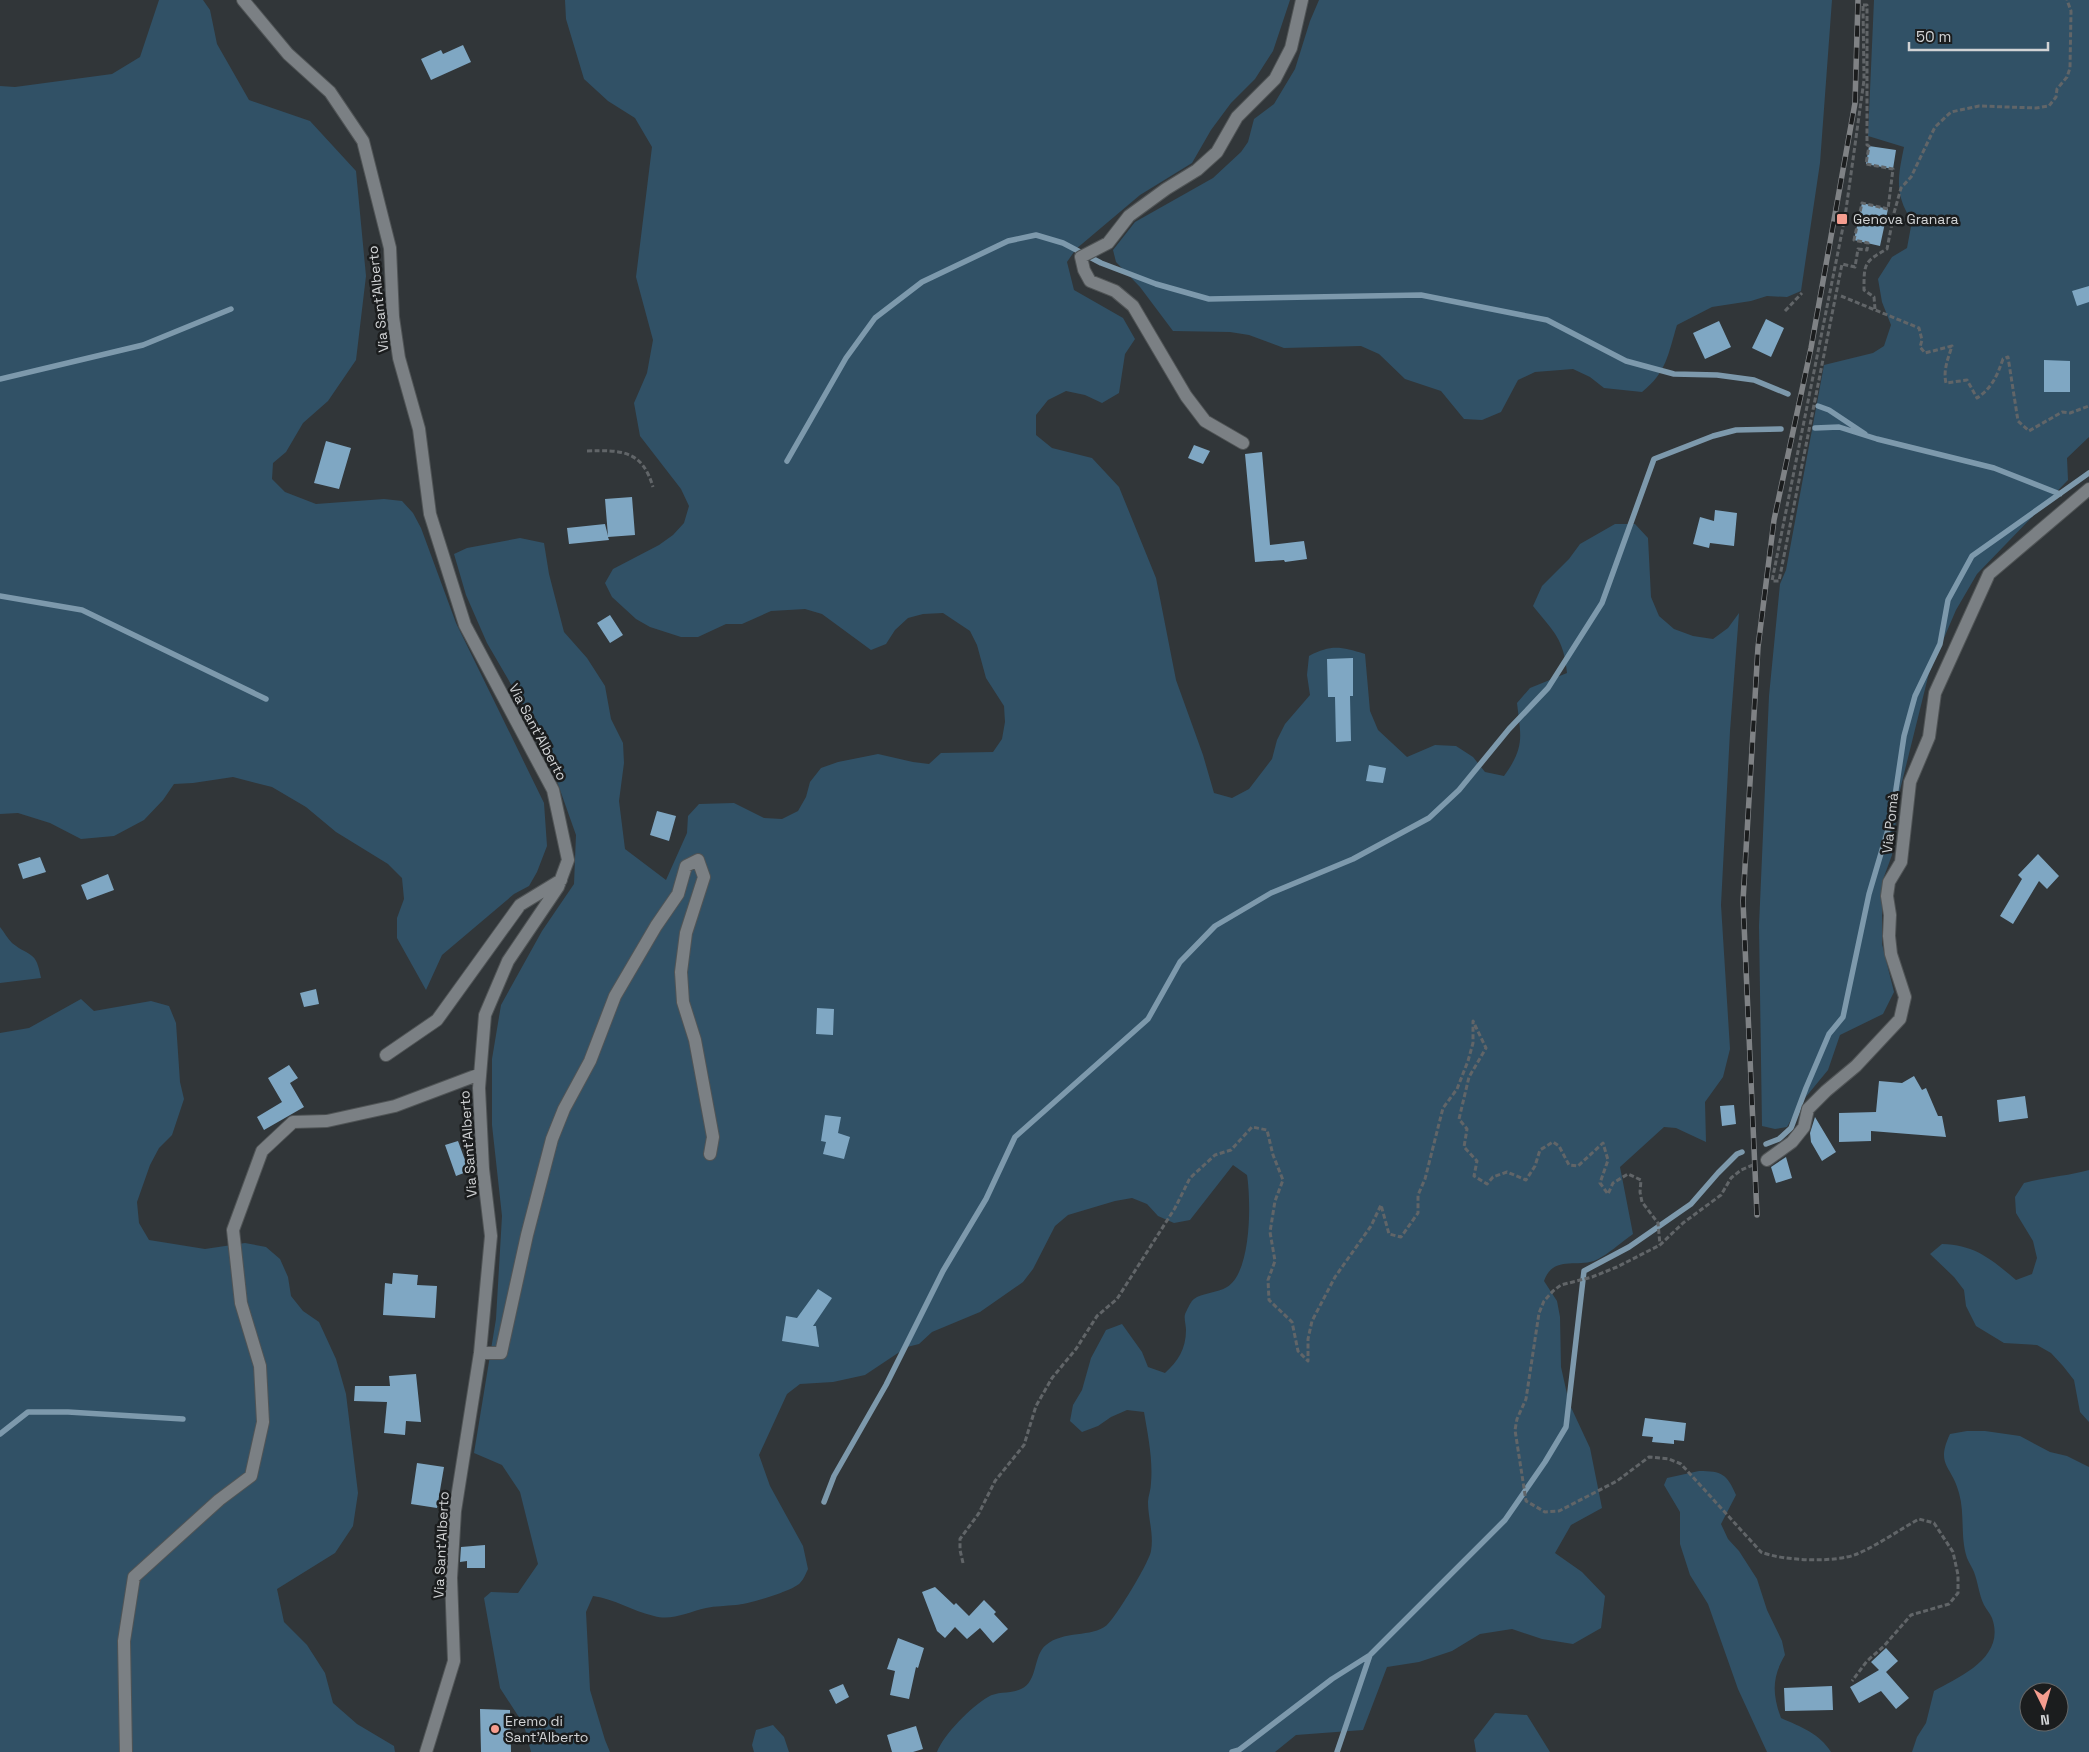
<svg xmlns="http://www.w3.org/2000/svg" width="2089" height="1752" viewBox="0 0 2089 1752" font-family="'Space Grotesk',sans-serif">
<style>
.green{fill:#315166;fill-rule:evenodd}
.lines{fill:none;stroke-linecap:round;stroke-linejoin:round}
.stream{stroke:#7d99ac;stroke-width:5.5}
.building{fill:#7fa7c3}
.minor-casing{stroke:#505456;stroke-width:14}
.path{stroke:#616568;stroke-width:3;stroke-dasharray:5 2.5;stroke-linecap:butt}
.minor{stroke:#7b8084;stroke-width:12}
.rail-casing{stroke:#7f8285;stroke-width:5.5}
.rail{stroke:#1b1d1e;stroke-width:4;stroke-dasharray:11;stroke-linecap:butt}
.poi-dot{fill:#f59d8f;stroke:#1b1d1e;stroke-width:2}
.labels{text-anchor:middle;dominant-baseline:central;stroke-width:5;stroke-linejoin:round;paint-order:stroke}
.poi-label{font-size:14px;fill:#d1d3d5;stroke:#1b1d1e;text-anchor:start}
.street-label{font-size:14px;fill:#d1d3d5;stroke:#1b1d1e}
</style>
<rect width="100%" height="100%" fill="#313639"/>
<path class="green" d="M159,0H203L210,10L217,44L249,100L310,121L356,171L366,276L356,360L328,401L303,423L286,452L273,463L272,479L285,492L316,504L384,499L402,501L413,513L421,528L456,623L544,803L547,846L537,872L529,886L514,894L442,955L426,990L397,938V918L404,899L402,878L388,864L336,832L306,807L272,787L233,777L193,783L174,784L163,800L144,820L114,836L81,839L50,823L18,813L0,814V86L15,87L112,74L140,57Z
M565,0H1290L1273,51L1255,79L1231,103L1211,130L1192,163L1140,195L1076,249L1067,262L1074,290L1123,318L1135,339L1125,354L1119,393L1102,403L1085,395L1066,391L1048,400L1036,415V435L1052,448L1092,458L1119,487L1156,578L1176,680L1203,755L1214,793L1232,798L1249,789L1272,759L1277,740L1285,724L1310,695L1307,675L1309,656C1332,644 1341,647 1365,654L1370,711L1378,730L1407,757L1435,745L1456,746L1473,757L1485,772L1504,776C1525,747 1521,737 1517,703L1530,688L1567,673C1564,639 1554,632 1533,606L1542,586L1569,559L1580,544L1615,524H1635L1648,538L1651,597L1659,616L1674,629L1693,636L1713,639L1728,628L1739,613L1730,731L1721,905L1730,1049L1723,1077L1705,1102L1706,1142L1676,1128L1664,1127L1620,1167L1633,1234C1623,1241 1605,1257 1594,1261C1574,1267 1553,1256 1544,1281L1557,1301L1560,1317L1561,1367L1569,1403L1590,1448L1602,1508L1571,1525L1555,1553L1582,1572L1605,1596L1601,1628L1573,1644L1542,1639L1512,1629L1480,1634L1452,1651L1419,1662L1387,1667L1363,1730L1296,1735L1275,1752H937C944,1734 971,1707 988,1697C997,1691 1011,1694 1021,1689C1038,1682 1033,1655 1046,1645C1064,1630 1091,1638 1107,1625C1116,1617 1149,1563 1151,1551C1154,1534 1148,1518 1148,1502C1148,1496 1151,1490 1151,1483C1153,1459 1148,1436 1144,1412L1127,1410L1111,1417L1098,1426L1082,1432L1070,1421L1073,1405L1082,1390L1091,1358L1106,1330L1122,1324L1142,1352L1148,1367L1165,1373C1178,1361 1186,1349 1186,1330C1186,1324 1183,1317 1186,1312C1188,1308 1191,1301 1194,1299C1201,1293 1218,1293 1227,1287C1252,1272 1251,1200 1247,1175L1233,1165L1190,1220L1174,1223L1158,1216L1147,1204L1132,1198L1115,1201L1068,1215L1055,1226L1033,1269L1023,1282L980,1312L932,1332L919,1344L907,1347L865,1375L833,1382L800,1384L787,1394L759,1455L770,1486L803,1546L808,1569C806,1573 804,1579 800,1583C793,1591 748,1604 736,1605C726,1606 715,1606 706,1608C688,1612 672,1621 654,1616C632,1611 615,1599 593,1596L586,1612L590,1690L605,1740L610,1752H531L524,1725L500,1688L484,1598L491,1592L518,1593L538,1564L520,1492L502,1465L474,1453L496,1319L502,1216L492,1125V1059L501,1005L542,931L574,884L576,835L541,736L487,643L466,595L454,554L467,548L520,538L544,543L549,574L564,632L587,658L605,686L611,719L623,743L624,763L619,801L625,849L666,880L687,833L688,816L699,804L734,803L764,818L782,819L798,811L806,797L810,782L821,768L838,762L878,754L913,762L929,764L941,753L993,752L1002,739L1005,722L1004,706L986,678L977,645L970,631L943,613L923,614L908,618L895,630L886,644L871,650L822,614L805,609L771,611L742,624H726L698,637H681L650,627L636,619L612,597L605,583L613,569L659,545L673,535L684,523L689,506L681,489L640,436L634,403L647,373L653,340L636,277L652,147L635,118L608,101L584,79L566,19Z
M1319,0H1832L1820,163L1801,291L1787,297L1767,296L1751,301L1712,307L1677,325C1668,354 1667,372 1642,392L1604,388L1590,377L1573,369L1535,372L1518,380L1501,412L1482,420L1464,419L1441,391L1405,379L1379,354L1361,346L1284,348L1249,335L1230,332L1173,331L1140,287L1116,262L1113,250L1135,222L1213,178L1241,152L1248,142L1254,119L1274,104L1295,69L1310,21Z
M1874,0H2089V437L2067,458L2068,480L1977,574L1956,610L1929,673L1899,794L1892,855L1882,882V944L1894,992L1883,1014L1840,1035L1828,1070L1800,1104L1787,1127L1775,1129L1762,1126L1759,926L1769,696L1780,584L1786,570L1824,365L1873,353L1884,346L1891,325L1882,302L1878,279L1892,257L1907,248L1912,221C1894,194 1898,177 1904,147L1868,136Z
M0,927C4,932 8,939 12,943C31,958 36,950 41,978L0,983Z
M81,999L94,1011L151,1001L169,1006L176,1023L180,1082L184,1099L172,1135L159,1148L150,1165L137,1202L139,1223L149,1240L205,1249L245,1243L266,1247L280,1259L288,1277L291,1296L303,1311L319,1322L336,1359L346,1394L358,1493L353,1526L335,1553L277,1589L284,1622L307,1645L325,1673L333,1703L357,1724L394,1746L395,1752H0V1033L29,1028Z
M2089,1170V1422L2080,1412L2074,1380L2063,1366L2051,1353L2037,1345L2004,1343L1976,1326L1966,1306L1964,1290L1954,1277L1930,1254L1942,1244C1976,1245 1992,1260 2016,1280L2032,1274L2037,1258L2033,1241L2016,1213L2015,1197L2024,1183C2046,1177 2068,1176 2089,1170Z
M1967,1431H1985L2020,1436L2050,1452L2067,1456L2089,1467V1752H1912L1917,1737L1926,1723L1934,1691C1961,1676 2006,1657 1992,1618C1990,1613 1986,1609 1984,1605C1979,1595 1978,1582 1974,1572C1972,1567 1969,1563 1967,1558C1960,1537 1965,1514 1959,1493C1952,1465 1935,1466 1950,1434ZM2029,1692H2059V1722H2029Z
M1699,1471C1722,1471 1727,1474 1736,1495L1721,1524L1728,1539L1739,1551L1757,1579L1767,1610L1782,1641L1785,1655C1772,1677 1772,1694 1781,1718C1801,1727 1819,1733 1831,1752H1767L1738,1689L1708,1604L1690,1575L1680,1544V1512L1664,1485L1667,1478Z
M1495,1713L1527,1715L1550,1752H1476L1474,1740Z
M773,1725L784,1737L789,1752H754L752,1745L756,1730Z"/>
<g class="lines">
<path class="stream" d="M0,379L143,345L231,309
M1818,406L1829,410L1865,434
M1815,428L1839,427L1877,439L1994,468L2060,494
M787,461L846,358L875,318L922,282L1008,241L1036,235L1063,243L1101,263L1156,284L1209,299L1421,295L1547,320L1626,361L1674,374L1717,375L1754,380L1788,394
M0,596L82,610L266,699
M1766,1144L1779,1139L1791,1128L1806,1088L1829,1034L1843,1017L1869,894L1892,816L1904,736L1915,696L1940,644L1948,600L1972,556L2089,473
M0,1434L28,1412H68L183,1419
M824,1502L834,1476L886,1385L943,1271L986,1199L1015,1137L1148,1019L1180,962L1215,926L1271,893L1353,859L1429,818L1459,790L1509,729L1548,688L1602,603L1654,459L1713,436L1736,430L1781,429
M1232,1752L1239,1750L1332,1679L1370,1655L1505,1520L1545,1462L1566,1427L1584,1271L1629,1247L1691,1204L1718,1173L1737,1154L1742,1152
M1337,1752L1370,1655"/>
</g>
<path class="building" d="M463,45L471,62L431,80L421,59L441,50L443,54Z
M1869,146L1896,150L1893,169L1866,164Z
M1862,203L1888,209L1880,246L1854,240Z
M2089,286V302L2077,306L2072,291Z
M1766,319L1784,328L1771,357L1752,348Z
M1719,321L1731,347L1705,359L1693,333Z
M2044,360L2070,361V392H2044Z
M326,441L351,448L339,489L314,483Z
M1194,445L1210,451L1203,464L1188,458Z
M1262,452L1270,545L1304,541L1307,559L1285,562L1284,560L1255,562L1245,454Z
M632,497L635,535L608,537L609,540L569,544L567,528L605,524L608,536L605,499Z
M1715,510L1737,513L1734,546L1710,543L1709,548L1693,544L1700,517L1714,521Z
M610,615L623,635L610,643L597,623Z
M1353,658V696H1350L1351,741L1336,742L1335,697H1328L1327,659Z
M1369,765L1386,768L1383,783L1366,781Z
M657,811L676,816L669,841L650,835Z
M2038,854L2059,876L2047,889L2039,881L2013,924L2000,916L2022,879L2018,875Z
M40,857L46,872L23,879L18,864Z
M108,874L114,890L87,900L81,885Z
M316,989L319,1004L304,1007L300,993Z
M817,1008L834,1009L833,1035L816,1034Z
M289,1065L298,1078L290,1083L304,1107L264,1130L257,1117L282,1102L268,1078Z
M1914,1076L1922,1090L1926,1088L1938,1116H1942L1946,1137L1871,1131V1141L1839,1142V1113L1876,1112L1879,1081L1902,1083Z
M2025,1096L2028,1118L1999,1122L1997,1100Z
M1734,1105L1736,1124L1722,1126L1720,1106Z
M825,1115L841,1117L838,1133L850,1137L844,1159L823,1154L826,1142L821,1141Z
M1815,1117L1836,1152L1822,1161L1811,1142L1810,1133Z
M458,1141L469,1171L456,1176L445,1145Z
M1786,1157L1792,1178L1776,1183L1771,1167Z
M393,1273L418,1275L417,1285L437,1286L435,1318L383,1315L385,1283L392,1284Z
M818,1289L832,1298L813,1326H816L819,1347L782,1341L786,1316L797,1318Z
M416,1374L421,1422L406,1421L405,1435L384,1433L387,1402L354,1401L355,1386H390L389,1376Z
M1645,1418L1686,1423L1684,1441L1674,1440V1444L1652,1442L1653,1437L1642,1436Z
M417,1463L444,1467L437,1508L411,1504Z
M485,1545V1568H467V1561L460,1562L461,1547Z
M935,1587L954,1605L956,1603L969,1616L984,1600L996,1612L994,1614L1008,1629L993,1643L980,1628L967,1639L955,1627L945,1638L937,1631L922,1592Z
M898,1638L924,1648L918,1668L916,1667L909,1699L890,1695L895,1671L887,1669Z
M1886,1648L1898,1661L1886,1672L1909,1698L1896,1709L1881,1691L1859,1703L1850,1687L1879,1670L1871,1662Z
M843,1684L849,1697L836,1704L829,1690Z
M1832,1686L1833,1710L1785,1711L1784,1688Z
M480,1709L510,1710L511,1752H481Z
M916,1726L923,1749L913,1752H892L887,1735Z"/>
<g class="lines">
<g class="minor-casing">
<path id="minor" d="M243,0L288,54L330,92L363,141L390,248L393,317L399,358L419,429L430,514L465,625L553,790L568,860L558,887L508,961L485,1015L479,1088L483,1169L491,1236L480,1353L455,1511L451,1578L454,1661L426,1752
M1243,443L1205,421L1186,396L1133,306L1115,291L1090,281L1084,270L1081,257L1108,243L1129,216L1166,189L1197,170L1217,152L1237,117L1275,79L1291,48L1302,0
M386,1055L437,1020L520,905L561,880
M1767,1160L1792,1142L1804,1127L1808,1109L1826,1091L1856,1066L1900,1019L1905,997L1891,954L1889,936L1890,915L1887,896L1889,882L1901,862L1910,782L1929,737L1935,693L1989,574L2089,489
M480,1353H501L527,1235L552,1139L564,1109L590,1061L615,996L656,926L678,894L686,866L698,860L704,877L686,933L681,972L683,1002L695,1040L713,1137L710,1154
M126,1752L124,1641L134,1577L219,1500L251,1476L263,1422L260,1366L241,1303L233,1230L262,1151L293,1122L327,1121L395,1106L480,1074"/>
</g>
<path class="path" d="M1863,5H1867V145L1869,146L1866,164L1893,169L1888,209L1862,203L1854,240L1868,243L1867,250L1858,249L1855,267L1842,264L1779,581H1772L1845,217L1864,80Z
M1841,296L1919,328L1922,340L1920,347L1925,353L1952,346C1948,359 1943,370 1946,383L1967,380L1977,398C1992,388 1997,376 2003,359L2008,357L2018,421L2029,431L2062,412L2070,413L2089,406
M1875,309L1874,297L1864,290C1864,263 1864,262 1887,249L1894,213L1901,188L1911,177L1935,127L1951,112L1979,106L2036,108L2049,106L2056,97L2057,89L2067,77L2070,68L2071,11L2067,0
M1785,311L1802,293
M587,451C622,450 642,450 653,487
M1753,1165L1741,1170L1731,1178L1721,1195L1683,1223L1660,1245L1617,1267L1592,1277L1561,1285L1553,1291L1544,1301L1539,1313L1526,1399L1517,1419L1515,1430L1526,1501L1545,1512L1559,1511L1617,1481L1649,1457L1669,1459L1681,1464L1761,1552C1783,1561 1835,1563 1857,1554C1878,1545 1899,1530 1919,1519L1934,1523L1953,1552L1958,1575V1593L1949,1604L1911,1615L1884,1646L1867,1661L1852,1681
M963,1563L960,1550V1539L979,1513L995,1481L1024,1445L1036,1406L1052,1378L1076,1349L1097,1316L1117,1299L1175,1208L1190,1178L1215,1155L1231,1150L1252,1127L1267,1130L1273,1155L1283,1180L1275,1201L1270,1232L1275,1261L1268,1280L1269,1300L1292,1322L1298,1351L1308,1361V1339L1312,1321L1335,1277L1371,1226L1381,1205L1389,1234L1401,1237L1418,1213V1195L1425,1179L1443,1108L1457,1089L1468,1061L1473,1043V1021L1486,1048L1469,1077L1459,1119L1467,1129L1464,1147L1477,1161L1474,1176L1487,1184L1493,1177L1507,1172L1526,1180L1535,1166L1540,1150L1553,1142L1559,1146L1569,1165L1578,1166L1603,1143L1608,1160L1600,1183L1608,1194L1613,1183L1628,1174L1641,1180L1640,1192L1642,1202L1658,1223L1660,1245"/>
<use href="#minor" class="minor"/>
<g class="rail-casing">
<path id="rail" d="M1757,1215L1743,901L1758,647L1774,520L1811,348L1855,103L1858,0"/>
</g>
<use href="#rail" class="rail"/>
</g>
<g class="poi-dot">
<rect x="1836" y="213" width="12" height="12" rx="2.5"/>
<circle cx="495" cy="1729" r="5"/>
</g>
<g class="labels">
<g class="poi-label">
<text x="1853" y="219">Genova Granara</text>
<text x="505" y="1721">Eremo di<tspan x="505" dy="16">Sant'Alberto</tspan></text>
</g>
<g class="street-label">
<text transform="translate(378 299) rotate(-96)">Via Sant'Alberto</text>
<text transform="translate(538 732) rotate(62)">Via Sant'Alberto</text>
<text transform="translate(1890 823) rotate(-84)">Via Pomà</text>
<text transform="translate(468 1144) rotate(-94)">Via Sant'Alberto</text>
<text transform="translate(441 1545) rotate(-87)">Via Sant'Alberto</text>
</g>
</g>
<g transform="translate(2044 1707) rotate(175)"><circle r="24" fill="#1b1d1e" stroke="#646667"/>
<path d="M0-4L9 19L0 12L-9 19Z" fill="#f59d8f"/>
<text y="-8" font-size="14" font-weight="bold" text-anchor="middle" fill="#d1d3d5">N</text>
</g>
<path d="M1909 42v8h139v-8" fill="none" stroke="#d1d3d5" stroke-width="2.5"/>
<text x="1916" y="42" font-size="15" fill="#d1d3d5" stroke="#1b1d1e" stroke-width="4" paint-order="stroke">50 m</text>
</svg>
